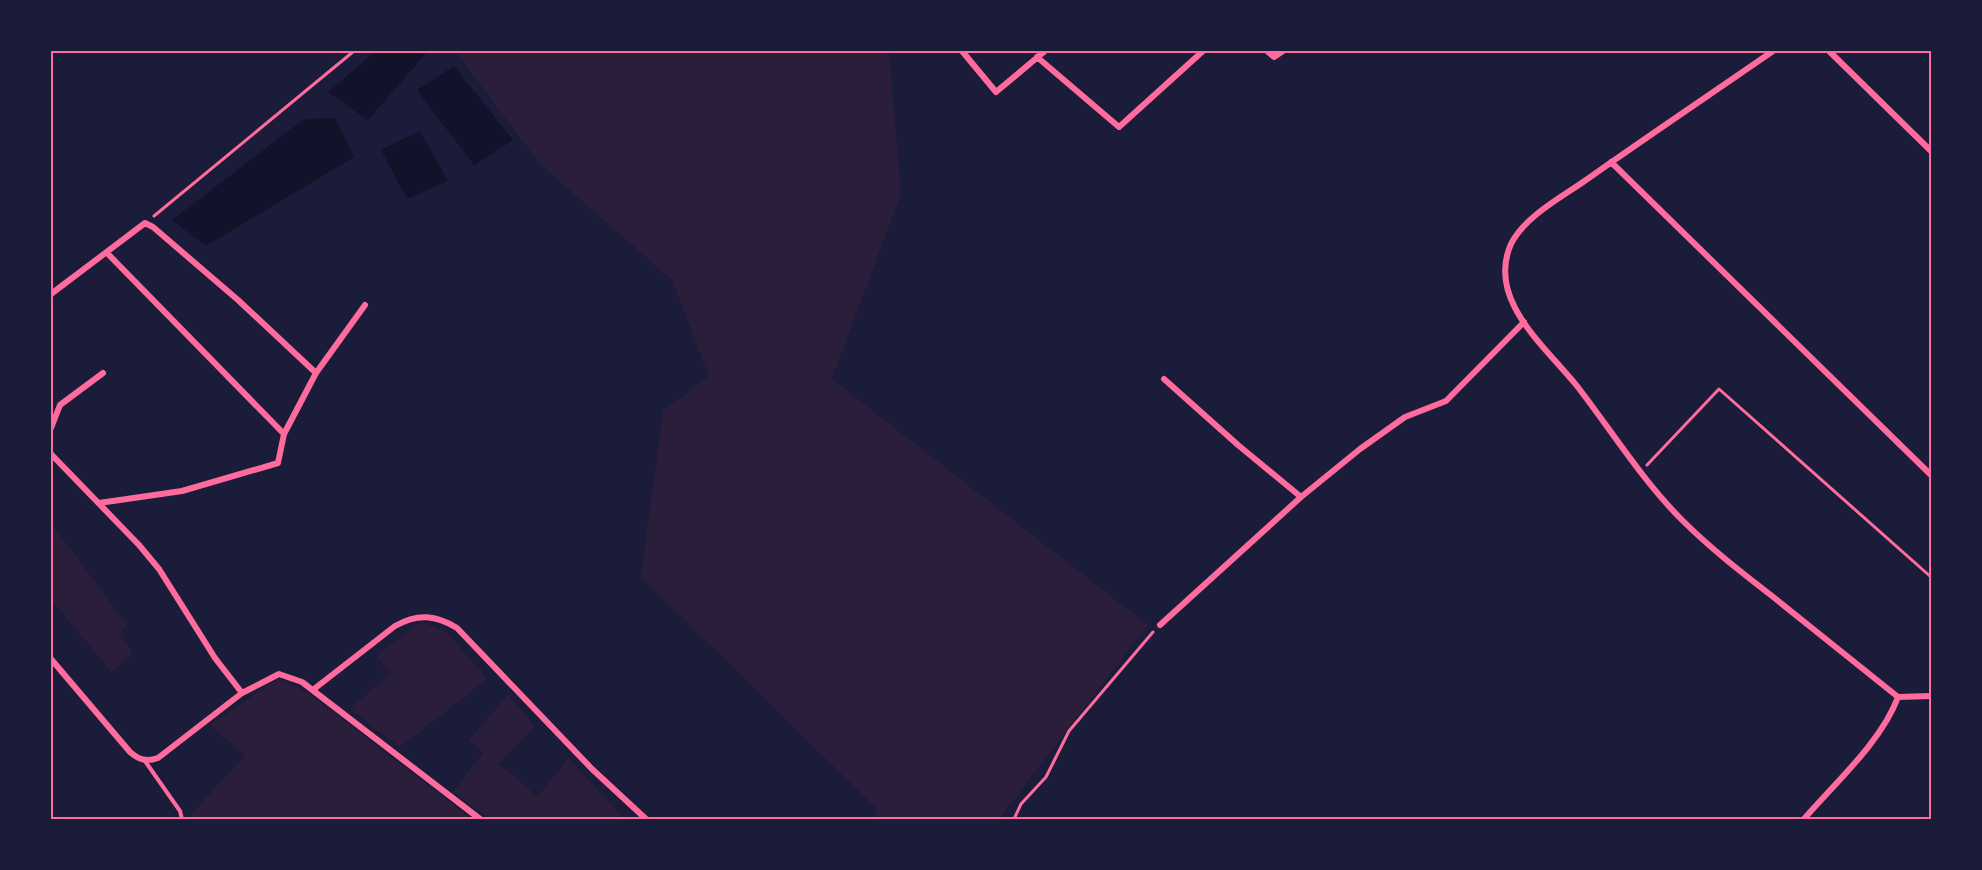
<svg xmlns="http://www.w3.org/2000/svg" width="1982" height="870" viewBox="0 0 1982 870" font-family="Helvetica,sans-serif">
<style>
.green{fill:#2a1e3b}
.water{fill:#12122b}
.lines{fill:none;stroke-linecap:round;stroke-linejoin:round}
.path{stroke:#ff6b9d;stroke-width:3}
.service{stroke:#ff6b9d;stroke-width:4}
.minor{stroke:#ff6b9d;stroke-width:6}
.neatline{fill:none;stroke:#ff6b9d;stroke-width:2}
</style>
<rect width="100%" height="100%" fill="#1b1b3a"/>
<path class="green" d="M455,51H889L901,194L832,379L1148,625L999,819H871L879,811L641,577L663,411L709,376L672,280L540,164Z
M51,523L127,625L119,634L133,654L111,672L51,599Z
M421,622L447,632L487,679L400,747L350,709L391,673L376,656Z
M279,678L308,693L472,819H187L245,755L210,725Z
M508,695L535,726L499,764L538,797L568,758L625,819H490L453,792L483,753L469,740Z"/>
<path class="water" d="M376,51H428L368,120L328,92Z
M454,66L513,140L474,165L417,90Z
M335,118L354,157L206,246L172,220L304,119Z
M420,131L448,181L407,199L381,150Z"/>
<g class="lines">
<path class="path" d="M154,216L354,51
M1647,465L1719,389L1931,577
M1014,819L1021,804L1046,777L1069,731L1153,632"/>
<path class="service" d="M145,761L180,811L182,819"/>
<path class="minor" d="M962,51L996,92L1045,51
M1267,51L1274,57L1283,51
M1773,51C1711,94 1648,136 1586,180C1562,197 1524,217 1511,244C1486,300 1546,347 1577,386C1611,430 1642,480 1682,520C1710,548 1741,572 1772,596C1814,630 1856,663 1898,697L1931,696
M1829,51L1931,151
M1037,57L1119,127L1203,51
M1611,162L1931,475
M107,253L284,434
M51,294L145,223L153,227L238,300L316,373L365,305
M1164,379L1238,445L1301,497
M51,428L60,405L103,373
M51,454L139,545L159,569L215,658L242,693L279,674L302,682L480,819
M99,503L182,491L278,463L284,434L316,373
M1160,625L1301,497L1360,449L1405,417L1446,401L1524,322
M51,659L130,752C139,760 147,762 158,758L242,693
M314,689L395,626C418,613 436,615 457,628L592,769L646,819
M1804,819C1835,783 1882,741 1898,697"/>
</g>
<rect width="1982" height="870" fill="none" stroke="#1b1b3a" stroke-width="105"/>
<rect x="52" y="52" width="1878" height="766" class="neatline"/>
</svg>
